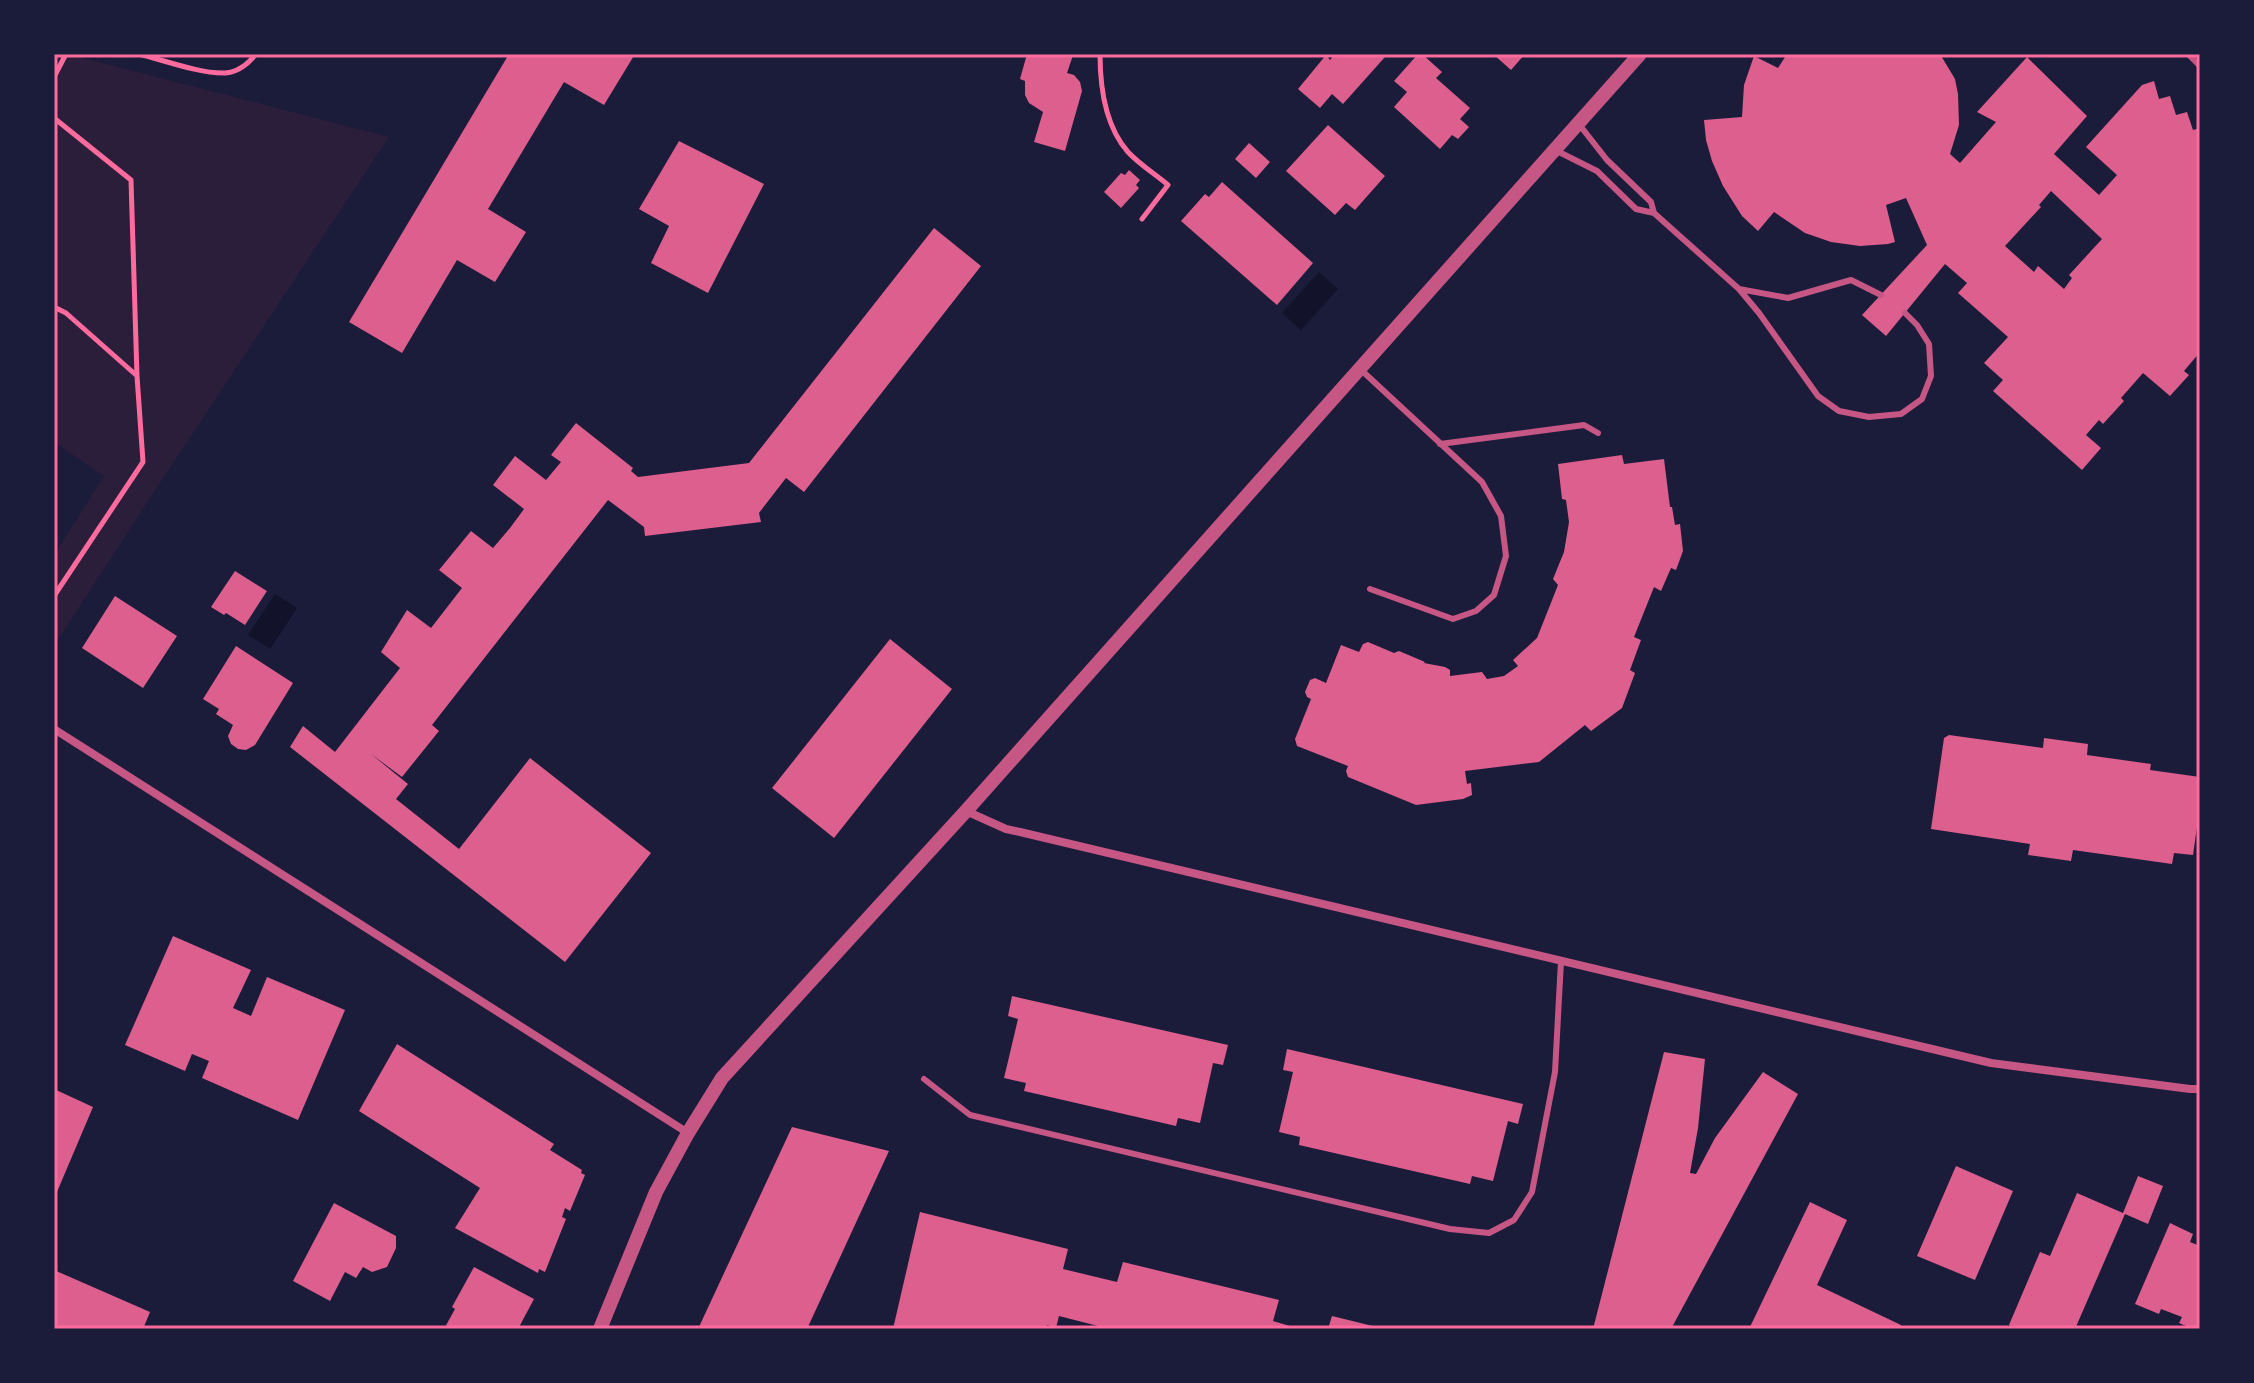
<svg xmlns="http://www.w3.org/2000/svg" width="2254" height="1383" viewBox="0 0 2254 1383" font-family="'Noto Sans',sans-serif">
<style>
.green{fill:#2a1e3b}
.water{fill:#12122b}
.building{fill:#dd5f8e;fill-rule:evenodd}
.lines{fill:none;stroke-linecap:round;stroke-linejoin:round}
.path{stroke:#ff6b9d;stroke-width:5}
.service{stroke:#c65784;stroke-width:6}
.minor{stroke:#c65784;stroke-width:8}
.tertiary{stroke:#c65784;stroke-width:14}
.neatline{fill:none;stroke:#ff6b9d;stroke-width:3}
</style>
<rect width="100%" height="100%" fill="#1b1b3a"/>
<path class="green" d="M54,54H68L389,137L150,498L54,646V555L104,476L54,442Z"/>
<path class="water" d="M1319,272L1338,289L1301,330L1282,313Z
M275,594L297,608L270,649L248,635Z"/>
<path class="building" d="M509,54H635L604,105L564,82L488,209L526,232L495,282L457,260L402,353L349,322Z
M1027,54L1073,55L1067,73L1074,75L1080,82L1082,91L1065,151L1034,142L1043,112L1029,103L1025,95V81L1020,79Z
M1335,54H1381L1385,57L1343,104L1332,94L1320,108L1298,89L1326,55L1330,60Z
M1418,54H1422L1442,72L1436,78L1470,108L1460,119L1469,127L1458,139L1452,135L1440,149L1394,107L1407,92L1394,81Z
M1493,54H1525L1511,70Z
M1787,54H1940L1955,79L1958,94L1959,125L1950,154L1960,163L1996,122L1977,112L2027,57L2087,116L2054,154L2099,195L2117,175L2086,147L2142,85L2154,81L2159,99L2170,96L2176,115L2187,112L2193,130L2200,128V299L2198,309L2200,310V344L2198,346L2200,352L2184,371L2189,375L2170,396L2143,373L2121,398L2124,401L2103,424L2099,420L2086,435L2101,448L2082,470L1993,391L2003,380L1984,363L2008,337L1958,293L1967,283L1945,264L1886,336L1862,315L1927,245L1906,198L1886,205L1895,242L1888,244L1860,246L1831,242L1805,233L1774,212L1758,231L1742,216L1723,186L1712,161L1706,140L1704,120L1742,117L1744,85L1754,56L1778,68ZM2051,191L2102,239L2069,275L2072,278L2064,289L2038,266L2034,272L2005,246L2041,207L2039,205Z
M1328,125L1385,176L1355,210L1346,203L1335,215L1286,171Z
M679,141L764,184L708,293L651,263L669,226L639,209Z
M1249,143L1270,162L1256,178L1235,159Z
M1129,170L1140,180L1136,185L1139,188L1121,208L1104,192L1121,173L1125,175Z
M1222,182L1313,263L1277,305L1181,221L1205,194L1209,197Z
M934,228L981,266L804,492L786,478L759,513L761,522L645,536L644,527L608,500L432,725L439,731L402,777L371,754L408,784L396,799L459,849L530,758L651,853L565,962L290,747L303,726L335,752L400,668L381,652L407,610L431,628L462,588L439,570L471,531L493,548L510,528L524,509L493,485L515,456L546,480L561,462L551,455L576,423L633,468L631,471L638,477L749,463Z
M1622,455L1624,464L1664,459L1670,507H1672L1675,525L1680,524L1683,551L1676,570L1671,568L1661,591L1654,587L1634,637L1641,640L1630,670L1635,673L1622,708L1591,731L1585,725L1539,762L1465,771L1467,784L1471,783L1472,795L1463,799L1416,805L1348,777L1346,771L1348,766L1297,746L1295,739L1311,699L1307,697L1305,692L1310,680L1315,678L1326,683L1341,645L1359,652L1363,644L1368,642L1394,653L1399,651L1425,662L1424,663L1445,667L1450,670V676L1482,672L1487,679L1504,676L1518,666L1513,660L1537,638L1558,585L1553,579L1564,552L1569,522L1566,500L1562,499L1558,464Z
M235,571L267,591L245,625L226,613L224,615L211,607Z
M115,596L177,636L143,688L82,648Z
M890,639L952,689L834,838L772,788Z
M236,646L293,683L255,745L246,750L238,749L231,744L228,736L233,725L216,714L219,709L203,699Z
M1949,735L2043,748L2044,738L2088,744L2087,755L2151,764L2150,770L2200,777V806L2193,855L2174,853L2172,864L2073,850L2071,861L2028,855L2030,844L1931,829L1944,738Z
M173,936L251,970L233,1008L251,1016L267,977L345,1010L298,1120L202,1078L209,1061L192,1054L185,1071L125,1045Z
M1012,996L1228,1045L1223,1065L1213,1063L1200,1123L1178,1118L1176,1126L1024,1091L1026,1083L1004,1078L1018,1019L1008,1016Z
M397,1044L554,1144L550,1150L582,1170L581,1173L585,1175L570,1211L565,1208L562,1217L566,1219L545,1272L539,1269L538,1273L455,1228L480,1188L359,1111Z
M1287,1049L1523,1104L1518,1124L1508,1121L1493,1181L1472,1176L1470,1184L1299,1145L1300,1137L1279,1132L1293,1072L1283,1070Z
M1664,1052L1705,1059L1698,1128L1690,1173L1696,1174L1715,1138L1763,1072L1798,1094L1671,1329H1593Z
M54,1089L93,1107L54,1199Z
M792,1127L889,1151L807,1329H698Z
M1956,1166L2013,1191L1975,1280L1917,1256Z
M2138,1176L2163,1186L2148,1224L2125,1214L2075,1329H2018L2009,1325L2040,1252L2050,1256L2077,1193L2123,1213Z
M1810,1202L1847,1220L1817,1285L1901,1325L1899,1329H1749Z
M334,1203L396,1236V1248L387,1267L372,1272L363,1267L356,1278L345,1272L330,1301L293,1281Z
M920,1212L1068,1249L1063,1269L1117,1282L1123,1262L1279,1300L1273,1321L1300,1329H1097L1098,1326L1059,1316L1056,1328L1047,1325L1046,1329H893Z
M2170,1223L2193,1234L2190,1242L2200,1246V1329H2193L2179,1323L2182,1317L2161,1309L2159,1314L2135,1304Z
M474,1267L534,1299L518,1329H444L455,1309L452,1307Z
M54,1270L150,1312L143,1329H54Z
M1332,1316L1381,1328V1329H1328Z"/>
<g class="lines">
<path class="path" d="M139,54C163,60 201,74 225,73C239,72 248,64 256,54
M1100,54C1100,87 1105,126 1128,152C1139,164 1155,174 1168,185L1142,219
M54,77L66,54
M54,118L131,180L137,376L143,462L54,596
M54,307L66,313L136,375"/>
<path class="service" d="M2188,54L2200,66
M1578,123L1607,160L1651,202L1654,213L1739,289
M1555,150L1597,171L1636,209L1654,213
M1881,295L1851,280L1788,298L1739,289L1759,313L1818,396L1839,411L1869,417L1901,414L1922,399L1931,376L1929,344L1917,325L1905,313
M1359,368L1482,482L1501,516L1506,556L1494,595L1476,611L1453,619L1370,589
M1440,444L1584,425L1598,433
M924,1079L970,1115L1450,1229L1489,1233L1514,1220L1532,1192L1555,1072L1561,961"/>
<path class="minor" d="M54,729L688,1133
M966,811L1006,829L1020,832L1991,1063L2190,1089H2200"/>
<path class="tertiary" d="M600,1329L656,1192L688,1133L722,1078L966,811L1640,54"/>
</g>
<rect width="2254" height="1383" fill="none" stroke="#1b1b3a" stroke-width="112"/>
<rect x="56" y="56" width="2142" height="1271" class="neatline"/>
</svg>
